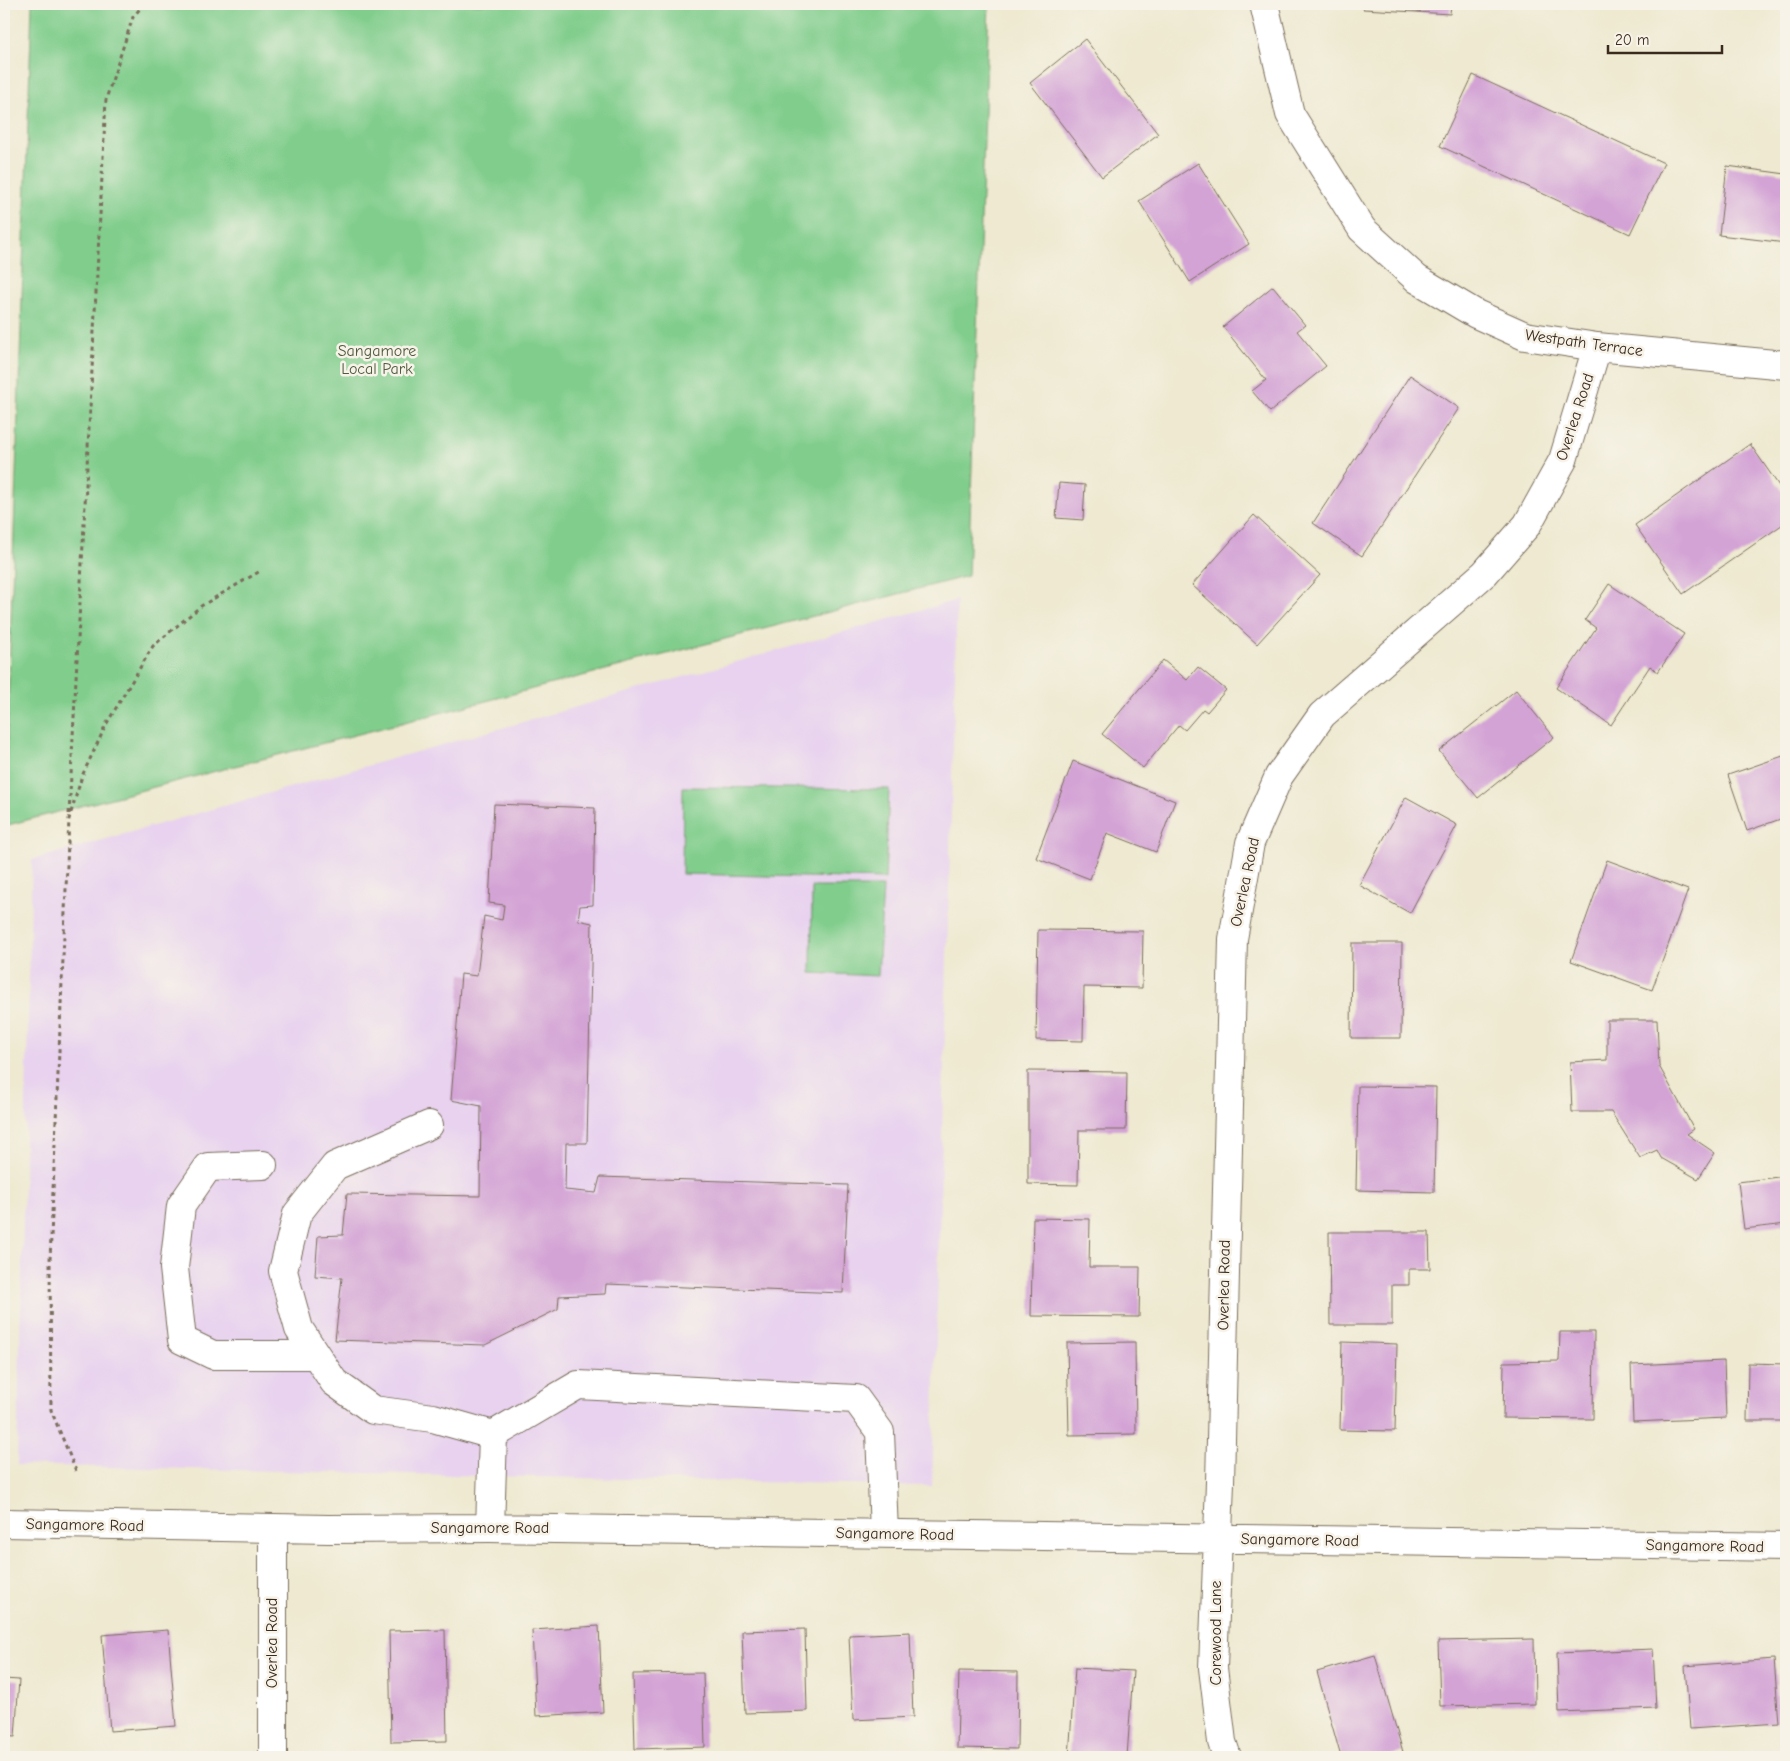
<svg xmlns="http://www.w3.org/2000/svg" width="1790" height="1761" viewBox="0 0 1790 1761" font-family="'Comic Neue',sans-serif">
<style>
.built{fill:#e8d2ef}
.green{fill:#80cd8c;stroke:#5e7c55}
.building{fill:#d3a3d5}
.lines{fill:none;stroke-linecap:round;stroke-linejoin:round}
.minor-casing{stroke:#7a6d5c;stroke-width:30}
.path{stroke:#7a6d5c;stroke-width:3;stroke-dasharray:4 4;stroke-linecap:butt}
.minor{stroke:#fff;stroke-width:28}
.labels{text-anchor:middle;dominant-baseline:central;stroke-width:5;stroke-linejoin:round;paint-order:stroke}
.street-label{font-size:16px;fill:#3b2a1e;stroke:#f7f3e8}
.park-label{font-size:16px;fill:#505b3f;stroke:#f7f3e8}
</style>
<rect width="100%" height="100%" fill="#f7f3e8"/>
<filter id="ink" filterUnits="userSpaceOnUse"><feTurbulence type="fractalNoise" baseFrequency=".02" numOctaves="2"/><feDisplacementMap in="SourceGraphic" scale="10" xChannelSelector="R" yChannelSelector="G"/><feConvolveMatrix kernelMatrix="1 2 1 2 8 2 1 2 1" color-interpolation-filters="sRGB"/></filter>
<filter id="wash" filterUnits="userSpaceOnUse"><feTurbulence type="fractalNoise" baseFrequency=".0096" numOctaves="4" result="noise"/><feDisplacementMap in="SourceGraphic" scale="20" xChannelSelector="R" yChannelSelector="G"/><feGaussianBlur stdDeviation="1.12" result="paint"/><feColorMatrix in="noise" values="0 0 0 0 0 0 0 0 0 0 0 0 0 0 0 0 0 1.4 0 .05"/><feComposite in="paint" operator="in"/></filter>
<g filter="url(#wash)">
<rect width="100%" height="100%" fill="#eee9d0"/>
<path class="built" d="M957,600L932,1486L17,1465L32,860Z"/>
<path class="green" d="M32,4H989L968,576L4,826Z
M683,787L889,789L885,879L682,874Z
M812,887H883L878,976L811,973Z"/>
<g id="blocks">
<path class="building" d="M1363,4H1451L1450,14L1363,9Z
M1085,39L1158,134L1102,177L1030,83Z
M1473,75L1664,163L1630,234L1440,146Z
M1198,163L1249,244L1190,282L1139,201Z
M1727,166L1786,174V243L1719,235Z
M1273,286L1305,325L1297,331L1326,366L1270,412L1252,391L1266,380L1223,327Z
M1410,375L1459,408L1362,556L1313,523Z
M1750,444L1786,496V522L1683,594L1635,525Z
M1059,483L1085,485L1083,520L1056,518Z
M1254,515L1320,575L1257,644L1192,585Z
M1609,584L1684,634L1658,672L1650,666L1611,725L1556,688L1596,628L1585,620Z
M1163,660L1187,680L1198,667L1226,690L1207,712L1203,709L1185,730L1179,725L1143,768L1102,734Z
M1516,690L1554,737L1478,798L1439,751Z
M1786,755V817L1747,831L1728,775Z
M1073,761L1175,801L1156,852L1107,833L1090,879L1036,858Z
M1406,797L1457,825L1410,913L1359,885Z
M494,804L595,808L593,905L580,906L578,920L592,923L587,1143H566L565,1190L596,1193L600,1177L848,1185L843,1293L606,1284L605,1294L559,1296L558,1309L485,1345L335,1340L342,1278L315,1276L318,1236L343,1235L347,1194L480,1196L481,1106L451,1100L461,974L477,976L484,916L502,920L504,905L489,903Z
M1607,860L1688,890L1652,990L1571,961Z
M1038,930L1143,931L1142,988L1084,987L1083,1041L1036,1040Z
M1352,943H1402L1401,1038H1351Z
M1607,1020H1657L1659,1066L1694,1129L1687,1134L1715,1153L1698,1179L1661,1158L1657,1150L1640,1158L1611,1112H1572L1570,1062L1607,1060Z
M1028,1071L1127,1072L1126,1130H1079L1078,1185L1028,1184Z
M1358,1086L1436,1087L1434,1192L1356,1190Z
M1786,1176V1224L1744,1229L1738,1182Z
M1033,1218L1090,1219L1089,1267H1140L1139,1317L1031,1316Z
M1329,1232H1429L1430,1269H1409V1285H1392V1325H1330Z
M1560,1332H1594L1593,1419L1503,1418L1504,1362L1559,1361Z
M1135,1342L1136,1434L1069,1435L1067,1343Z
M1342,1342L1397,1344L1395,1431L1340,1430Z
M1724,1361L1726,1418L1633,1422L1631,1365Z
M1748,1363L1786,1364V1421H1747Z
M599,1626L603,1712L536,1716L532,1630Z
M805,1629L807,1711L745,1713L742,1631Z
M168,1630L176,1726L110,1731L102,1635Z
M445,1630L447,1741L391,1742L389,1631Z
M910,1632L913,1717L853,1720L849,1635Z
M1534,1639L1535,1704L1440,1706L1438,1641Z
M1653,1649L1656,1708L1559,1712L1557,1653Z
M1375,1655L1403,1752L1386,1757H1341L1317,1672Z
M1774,1659L1779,1723L1690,1729L1685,1666Z
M1075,1668L1133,1671L1127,1757H1069Z
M959,1671L1018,1672L1017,1749L957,1748Z
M703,1673L705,1747L635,1749L633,1674Z
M4,1679L19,1680L15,1737L4,1736Z"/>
</g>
</g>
<g filter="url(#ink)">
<use href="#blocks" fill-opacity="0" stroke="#7a6d5c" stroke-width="1"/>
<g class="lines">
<g class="minor-casing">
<path id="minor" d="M1264,4L1290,114L1362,229L1417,279L1476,314L1525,336L1597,347L1786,365
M429,1125L335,1166L297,1214L283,1271L299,1329L334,1382L373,1410L433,1418L493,1435
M263,1165L208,1167L181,1206L174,1268L182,1340L213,1355H316
M4,1523L328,1529L490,1528L1786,1547
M273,1528V1757
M490,1528L493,1435L578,1385L856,1399L880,1432L884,1533
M1227,1757L1222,1742L1213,1668L1220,1482L1233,939L1250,843L1279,776L1322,715L1485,573L1527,525L1563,460L1597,347"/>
</g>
<path class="path" d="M69,814L106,99L133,17L144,4
M76,1471L51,1410L50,1260L69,819L82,776L107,723L153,646L201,606L262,570"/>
<use href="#minor" class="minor"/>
</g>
</g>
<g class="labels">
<g class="street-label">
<text transform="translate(1584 343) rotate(8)">Westpath Terrace</text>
<text transform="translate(1575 417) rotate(-72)">Overlea Road</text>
<text transform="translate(1245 882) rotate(-78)">Overlea Road</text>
<text transform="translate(1224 1285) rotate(-89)">Overlea Road</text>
<text transform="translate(85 1525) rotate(1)">Sangamore Road</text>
<text x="490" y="1528">Sangamore Road</text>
<text transform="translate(895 1534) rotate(1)">Sangamore Road</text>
<text transform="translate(1300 1540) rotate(1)">Sangamore Road</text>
<text transform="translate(1705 1546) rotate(1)">Sangamore Road</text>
<text transform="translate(1216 1633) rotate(-90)">Corewood Lane</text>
<text transform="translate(272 1643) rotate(-90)">Overlea Road</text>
</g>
<g class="park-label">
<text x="377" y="351">Sangamore<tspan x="377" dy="18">Local Park</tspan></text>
</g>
</g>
<rect width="1790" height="1761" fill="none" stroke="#f7f3e8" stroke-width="20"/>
<path d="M1608 45v8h114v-8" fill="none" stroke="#3b2a1e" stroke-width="2.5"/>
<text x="1615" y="45" font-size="15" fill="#3b2a1e" stroke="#f7f3e8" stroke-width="4" paint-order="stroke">20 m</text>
</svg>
